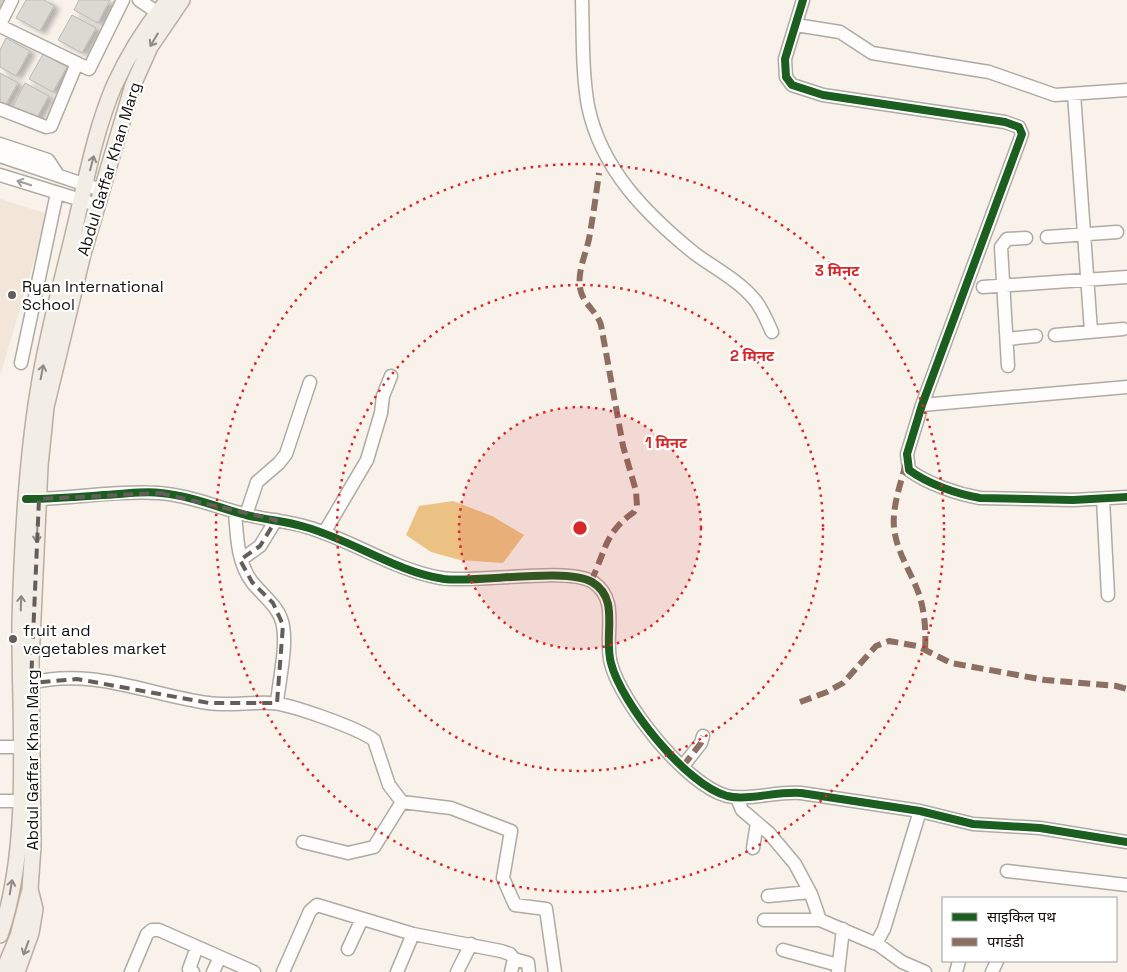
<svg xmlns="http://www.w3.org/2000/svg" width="1127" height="972" viewBox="0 0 1127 972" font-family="'Space Grotesk','Noto Sans Devanagari',sans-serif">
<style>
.built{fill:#f1e6d7}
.water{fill:#ebc283}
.building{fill:#dcd8d2;stroke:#bdb8b2;filter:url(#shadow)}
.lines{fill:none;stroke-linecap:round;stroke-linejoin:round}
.minor-casing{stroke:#aeaaa4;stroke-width:15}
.major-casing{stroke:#b9ae9f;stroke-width:18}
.minor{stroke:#fefdfc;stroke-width:12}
.major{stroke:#f2ede5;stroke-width:15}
.quiet{stroke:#8d6e63;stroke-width:6;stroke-dasharray:12 6;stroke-linecap:butt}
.cycleway-casing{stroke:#fff;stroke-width:11}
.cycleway{stroke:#1b5e20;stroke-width:8}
.oneway{stroke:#8e8982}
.oneway2{stroke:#a09e9b}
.marked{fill:none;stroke:#635e59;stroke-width:4;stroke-dasharray:10 6;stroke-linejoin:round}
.ring{fill:none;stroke:#d62828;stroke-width:2.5;stroke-dasharray:2.5 5}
.poi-dot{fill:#635e59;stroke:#fff;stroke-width:2}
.labels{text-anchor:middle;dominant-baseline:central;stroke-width:4.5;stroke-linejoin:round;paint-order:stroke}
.street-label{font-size:16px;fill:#130f0a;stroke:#fff}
.poi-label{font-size:16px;fill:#130f0a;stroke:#fff;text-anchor:start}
.centre{fill:#d62828;stroke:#fff;stroke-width:2.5}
.ring-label{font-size:15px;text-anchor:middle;font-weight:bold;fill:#d62828;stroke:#fff;stroke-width:4.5;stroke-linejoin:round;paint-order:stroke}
</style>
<defs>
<filter id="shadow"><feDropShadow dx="5.5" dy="3" stdDeviation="2.5" flood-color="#0004"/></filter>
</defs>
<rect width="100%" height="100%" fill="#f8f2eb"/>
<path class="built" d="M0,199L48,214L0,376Z"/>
<path class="water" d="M453,501L492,516L524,535L503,563L460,560L431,552L406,535L419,506Z"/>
<path class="building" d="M0,0H7L2,9L0,7Z
M26,0H44L54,6L40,31L16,18Z
M79,0H110L98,23L74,10Z
M72,15L96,28L82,53L58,40Z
M6,38L30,51L16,76L0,67V50Z
M43,54L67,67L53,92L29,79Z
M0,73L18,83L4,108L0,105Z
M25,83L49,96L35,121L12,108Z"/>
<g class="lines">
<g class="minor-casing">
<path id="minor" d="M139,0L158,13
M582,0C583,35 582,72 588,106C601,169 646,214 694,253C714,268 738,280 754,299C762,308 767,321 772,332
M803,0L785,59L786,77L792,85L823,95L1005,122L1019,127L1022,134L922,405L907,454L909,470C928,484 957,494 980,498L1073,500L1127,497
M0,24L12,0
M796,25L840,32L872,53L989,72L1055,95L1127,90
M0,26L89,69L123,0
M1074,94L1091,331
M0,109L46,127L51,126L77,63
M0,144L48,160L58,175
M0,156L101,190
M0,175L97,205
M1047,237L1117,232
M983,287L1127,277
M1055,335L1123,329
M1007,339L1036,336
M21,363L57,193
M1008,366L1001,247L1007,239L1026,238
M922,405L1127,387
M29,499C72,499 116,490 158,493C190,495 218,508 248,515C267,520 287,521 307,527C352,540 394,570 441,578C476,584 568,566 593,582C621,601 603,635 611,664C622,704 686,785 727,796C748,801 777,791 801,793L920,811L973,824L1040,828L1127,842
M1103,499L1108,595
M235,512C237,536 237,562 252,582C263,596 280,607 283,626C287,647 279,681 277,703
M246,515L257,482L279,463L286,454L310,382
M324,533L367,460L381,413L383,396L391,376
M242,559L260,546L276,520
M31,683C91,667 150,695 208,703C229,706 249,702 270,703C288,703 358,728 374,740L389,785L402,802
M0,747H20
M683,766L701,743L703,736
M737,798L742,810L769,833L795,864L811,894L820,920L874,943L878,940L884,929L920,811
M0,801H20
M303,842L348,853L374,847L402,802L451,808L511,831L503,878L515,905L546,909L555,972
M753,848L757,823
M1007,871L1127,885
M768,896L810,892
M764,920H820
M876,943L902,962L925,972
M348,949L362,919
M783,950L838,965
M514,959L528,963L529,972
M131,972L147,934L152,930H159L254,972
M193,972L189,969L197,947
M213,972L220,957
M283,972L310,911L317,905L413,934L501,951L510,954L514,959L511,972
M397,972L413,934
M457,972L471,944
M838,972L843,929
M956,972L959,961
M992,972L997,961"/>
</g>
<g class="major-casing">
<path id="major" d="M0,935C32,844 19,719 20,622C22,544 26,463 39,386C47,335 61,285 73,235C85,186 94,133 114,86C128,55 146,26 168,0
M3,972L18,936L29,893
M17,972L31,933L35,909L30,889L33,846L31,661L40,466L46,407L83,254L133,85L150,47L182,0"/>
</g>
<use href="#minor" class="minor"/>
<use href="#major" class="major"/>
<path class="quiet" d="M906,463C901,483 892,506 894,528C897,554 912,573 920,597C925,615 926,632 925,650
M591,581C606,551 604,533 634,512L637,506L636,491L623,446L601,325C597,312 585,305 581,292C576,274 585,257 589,239C593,217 596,195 599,173
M800,702L827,692L843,683L876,646L889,641L917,646L951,663L1045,680L1116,686L1127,689
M683,766L701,743L703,736"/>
<g class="cycleway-casing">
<path id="cycleway" d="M803,0L785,59L786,77L792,85L823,95L1005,122L1019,127L1022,134L922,405L907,454L909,470C928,484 957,494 980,498L1073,500L1127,497
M26,499C57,499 88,496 119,494C133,493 147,491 161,493C191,496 217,507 246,515C266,520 286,521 305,527C352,540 396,572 444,579C478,583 567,567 592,582C621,599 603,635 611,663C621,703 686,785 727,796C748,801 777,791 801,793L920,811L973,824L1040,828L1127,842"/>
</g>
<use href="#cycleway" class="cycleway"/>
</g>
<defs><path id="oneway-shaft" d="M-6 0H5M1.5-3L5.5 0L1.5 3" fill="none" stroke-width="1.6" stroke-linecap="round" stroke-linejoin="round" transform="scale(1.25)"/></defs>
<g class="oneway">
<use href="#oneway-shaft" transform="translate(154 40) rotate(121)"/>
<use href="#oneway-shaft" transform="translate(92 163) rotate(-75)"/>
<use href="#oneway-shaft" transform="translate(42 372) rotate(-79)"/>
<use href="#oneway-shaft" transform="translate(37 535) rotate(93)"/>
<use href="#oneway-shaft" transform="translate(21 603) rotate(-88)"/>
<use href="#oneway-shaft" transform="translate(11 887) rotate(-80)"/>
<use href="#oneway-shaft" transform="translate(26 948) rotate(110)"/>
</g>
<use class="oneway2" href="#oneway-shaft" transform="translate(24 183) rotate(-162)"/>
<path class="marked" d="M160,493L276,520L260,546L240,560L252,582L273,603L283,625L277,703H209L77,679L31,683L39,499Z"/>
<circle cx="580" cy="528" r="121" fill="#d62828" fill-opacity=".12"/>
<g class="ring">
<circle cx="580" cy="528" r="121"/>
<circle cx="580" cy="528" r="243"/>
<circle cx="580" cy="528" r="364"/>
</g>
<g class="poi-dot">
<circle cx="12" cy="295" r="5"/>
<circle cx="13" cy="639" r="5"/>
</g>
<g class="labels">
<g class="street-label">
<text transform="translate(109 169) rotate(-73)">Abdul Gaffar Khan Marg</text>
<text transform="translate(32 760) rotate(-90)">Abdul Gaffar Khan Marg</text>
</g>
<g class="poi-label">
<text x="22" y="286">Ryan International<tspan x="22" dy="18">School</tspan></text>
<text x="23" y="630">fruit and<tspan x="23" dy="18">vegetables market</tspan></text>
</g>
</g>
<circle cx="580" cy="528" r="8" class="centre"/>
<g class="ring-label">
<text x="837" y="276">3 मिनट</text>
<text x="752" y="361">2 मिनट</text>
<text x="666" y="448">1 मिनट</text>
</g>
<rect x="942" y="897" width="175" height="65" fill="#ffffff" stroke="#a19f9d"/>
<rect x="952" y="913" width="25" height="8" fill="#1b5e20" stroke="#a19f9d"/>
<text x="987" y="922" font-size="15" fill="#130f0a">साइकिल पथ</text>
<rect x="952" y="938" width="25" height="8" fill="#8d6e63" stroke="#a19f9d"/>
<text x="987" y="947" font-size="15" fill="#130f0a">पगडंडी</text>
</svg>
